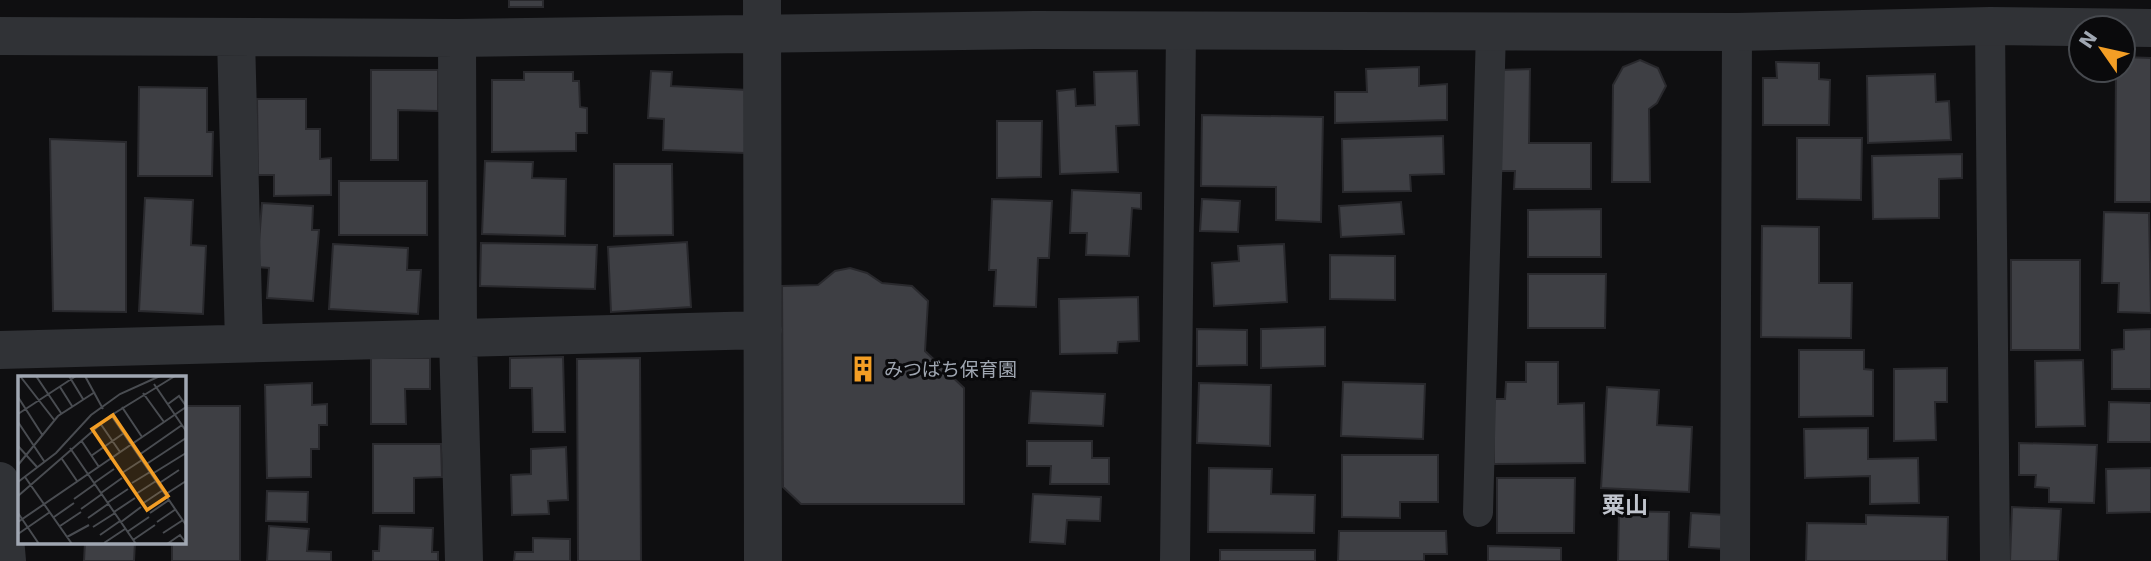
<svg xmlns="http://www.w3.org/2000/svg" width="2151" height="561" viewBox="0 0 2151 561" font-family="'DejaVu Sans','Noto Sans JP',sans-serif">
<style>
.building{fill:#3e3f44;stroke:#29292d;stroke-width:2}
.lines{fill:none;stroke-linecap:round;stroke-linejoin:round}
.service{stroke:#303236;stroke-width:30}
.minor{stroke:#303236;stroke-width:38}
.tertiary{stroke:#303236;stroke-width:38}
.labels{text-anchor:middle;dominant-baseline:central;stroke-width:6;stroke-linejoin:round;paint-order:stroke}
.poi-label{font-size:19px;fill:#a0a7b2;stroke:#0a0a0c;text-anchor:start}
.quarter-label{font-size:23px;font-weight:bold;fill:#c1c5ce;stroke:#0a0a0c}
.inset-road{fill:none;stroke:#494c51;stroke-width:2}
.view{fill:#f39e25;fill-opacity:0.15;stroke:#f39e25;stroke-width:3.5}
.inset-edge{fill:none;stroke:#a0a7b2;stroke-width:3.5}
</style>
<rect width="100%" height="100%" fill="#0f0f11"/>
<path class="building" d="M509,0H543V7H509Z
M2123,57L2151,58V202H2115L2116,70H2123Z
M1640,60L1658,68L1666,86L1657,103L1649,109L1650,182H1612L1613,85L1623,67Z
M1776,62L1819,63V79L1830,80L1829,125H1763V78H1777Z
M1419,67V86L1447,84V120L1335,123V92H1367L1366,69Z
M1530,69L1529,143H1591V189H1514L1515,171H1500L1499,70Z
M371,70H438V111L398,110V160H371Z
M651,71L672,72L671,86L748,90L745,153L663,150L664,119L648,118Z
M1137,71L1139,125L1116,126L1118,172L1060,174L1057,91L1075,89L1076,106L1095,105L1094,72Z
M524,72H573V81H579L580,107L587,108V133H576V151L492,152V80H524Z
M1935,74L1936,102L1949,101L1951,140L1868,143L1867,76Z
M139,87L207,88V132H213L212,176H138Z
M257,99H306V129H320V159L331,158V195L274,196V175H258Z
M1202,115L1323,117L1321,222L1276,220V187L1201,186Z
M997,121H1042L1041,177L997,178Z
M1443,136L1444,174L1410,175L1411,191L1343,192L1342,139Z
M1797,138H1862L1861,200L1797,199Z
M50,139L126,142V312L53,311Z
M1962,154V178L1939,179V218L1873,219L1872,156Z
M485,161L533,162L532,178L566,179L565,236L482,234Z
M614,164H672L673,235L614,236Z
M339,181H427V235H339Z
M1072,190L1141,193V209L1132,208L1129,256L1086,255L1087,233H1070Z
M145,198L193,200L191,245L206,246L203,314L139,311Z
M992,199L1052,201L1049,258H1038L1036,307L994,306L996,270H989Z
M1202,199L1240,201L1238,232L1200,231Z
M1401,202L1404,234L1341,237L1339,206Z
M262,203L313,206L312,230H319L313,301L267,298L269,268L257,267Z
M1601,209V257H1528V210Z
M2104,212L2149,213L2151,313L2118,312L2119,283H2102Z
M1762,226L1819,227V283H1852L1851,338L1761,337Z
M687,242L691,307L611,312L608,247Z
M481,243L597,245L595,289L480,286Z
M333,244L408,248L407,270H421L418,314L329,309Z
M1284,244L1287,302L1214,306L1212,263L1239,261L1238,246Z
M1330,255L1395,256V300L1330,299Z
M2011,260H2080V350H2011Z
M850,268L867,273L882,283L912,286L928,301L925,351L964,388V504H801L783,487L782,286L818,285L835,271Z
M1528,274H1606L1605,328H1528Z
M1138,297L1139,341L1118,342L1117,353L1060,354L1059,299Z
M1325,327V366L1261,368V329Z
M1197,329L1247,330V365L1197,366Z
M2151,329V389H2112V350L2124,349V330Z
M1799,350H1864V369L1873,370V416L1799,417Z
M563,357L565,432H533L532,388H510V358Z
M371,358H430V389H405L406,424H371Z
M640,358L641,561H578L577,359Z
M2083,360L2085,426L2036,427L2035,361Z
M1526,362H1558V404L1584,403L1585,463L1494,464L1493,399H1505L1506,382H1526Z
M1947,368V402H1935L1936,440L1894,441V369Z
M1343,382L1425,384L1423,439L1341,436Z
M312,383V405L327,404V425H319V449H311V477L267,478L265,385Z
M1199,383L1271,385L1270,446L1197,443Z
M1607,387L1659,390L1657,425L1692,427L1689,492L1601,488Z
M1031,391L1105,394L1103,426L1029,423Z
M2109,402L2151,403V442H2108Z
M184,406H240V561H172V542H184Z
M1868,428V459L1918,458L1919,503L1870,504V476L1805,478L1804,429Z
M1027,441H1092V458H1109V484H1050L1051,466H1027Z
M2019,443L2097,445L2094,503L2049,502V488L2035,487L2036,475H2019Z
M373,444H441L442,477L414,478V513H373Z
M566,447L568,500L548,501L549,514L512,515L511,475L531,474V449Z
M1342,455H1438V502H1400V518L1342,517Z
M1209,468L1272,469L1271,494L1315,495L1314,533L1208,532Z
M2151,468V512L2107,513L2106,469Z
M1497,478H1575L1574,533H1497Z
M267,491L308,492L307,522L266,521Z
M1033,494L1101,497L1100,521L1067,520L1065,544L1030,542Z
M2012,507L2061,509L2058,561H2010Z
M1619,511L1669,512L1668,561H1618Z
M1691,513L1726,515L1724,549L1689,547Z
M1866,515L1948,517L1947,561H1806L1807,523L1866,524Z
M269,526L309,529L307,551L331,552V561H267Z
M380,526L433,528L432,552H438V561H373V551H379Z
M1339,531H1446L1447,554H1424V561H1338Z
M533,538L570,539V561H514L515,552H533Z
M85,542H135L134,561H84Z
M1488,546L1561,548V561H1488Z
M1220,550H1315V561H1220Z"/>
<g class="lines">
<path class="service" d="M1990,26L1995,561
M1478,512L1491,30
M1175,561L1181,32
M1735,561L1737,32"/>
<path class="minor" d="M762,0L763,561
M0,36L457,38L1035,30L1737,32L1990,26L2151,28
M236,38L244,343
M457,38L458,337L464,561
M0,350L763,330"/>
<path class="tertiary" d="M0,481L7,561"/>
</g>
<defs>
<g id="building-bare" transform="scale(2.1)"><path d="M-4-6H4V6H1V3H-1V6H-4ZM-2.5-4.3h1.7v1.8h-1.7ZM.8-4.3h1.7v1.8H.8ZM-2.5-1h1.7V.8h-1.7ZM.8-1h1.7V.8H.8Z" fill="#f39e25" stroke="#0a0a0c" stroke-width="2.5" paint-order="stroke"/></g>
</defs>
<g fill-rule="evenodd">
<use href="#building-bare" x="863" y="369"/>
</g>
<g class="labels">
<g class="poi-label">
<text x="884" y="369">みつばち保育園</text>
</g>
<g class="quarter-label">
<text x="1625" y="505">粟山</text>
</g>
</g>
<g transform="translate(18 376)">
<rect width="168" height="168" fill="#0f0f11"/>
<path class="inset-road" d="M2,0L37,45M18,0L43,37M51,0L65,23M67,0L85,33M136,8L168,55M42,11L54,30M125,17L146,46M0,21L25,60M150,28L161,20L168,30M104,31L124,61M0,38L58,0M93,39L168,149M0,46L26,85M82,47L102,76M63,64L81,91M0,70L19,91M52,72L118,168M121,79L164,49M73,80L106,57M44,83L59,105M0,89L40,40L77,16M127,89L168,62M104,97L124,84M134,98L168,77M7,101L54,168M0,106L38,77L73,39L102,18L142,0M76,107L96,93M114,107L132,96M140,108L161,94M83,117L104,102M118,118L138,105M148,118L168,105M0,120L92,40L157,0M56,123L77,108M89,127L110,113M124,128L145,114M63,133L84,118M96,136L117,122M0,137L21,168M132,137L151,124M36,141L56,127M70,142L90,128M0,146L168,31M103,146L123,131M139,146L158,133M42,150L63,136M75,151L97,137M109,156L131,141M145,157L165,144M0,158L32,136M82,159L102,145M49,161L71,149M115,164L137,149M86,167L107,153M149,168L162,159L168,167"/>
<path class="view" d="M95,39L150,120L129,134L74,53Z"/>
<rect width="168" height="168" class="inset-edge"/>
</g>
<g transform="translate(2102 49) rotate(304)"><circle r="33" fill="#0a0a0c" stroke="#46494e" stroke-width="2"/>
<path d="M0-5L12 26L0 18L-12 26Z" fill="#f39e25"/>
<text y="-10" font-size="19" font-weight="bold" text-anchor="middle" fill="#a0a7b2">N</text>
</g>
</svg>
